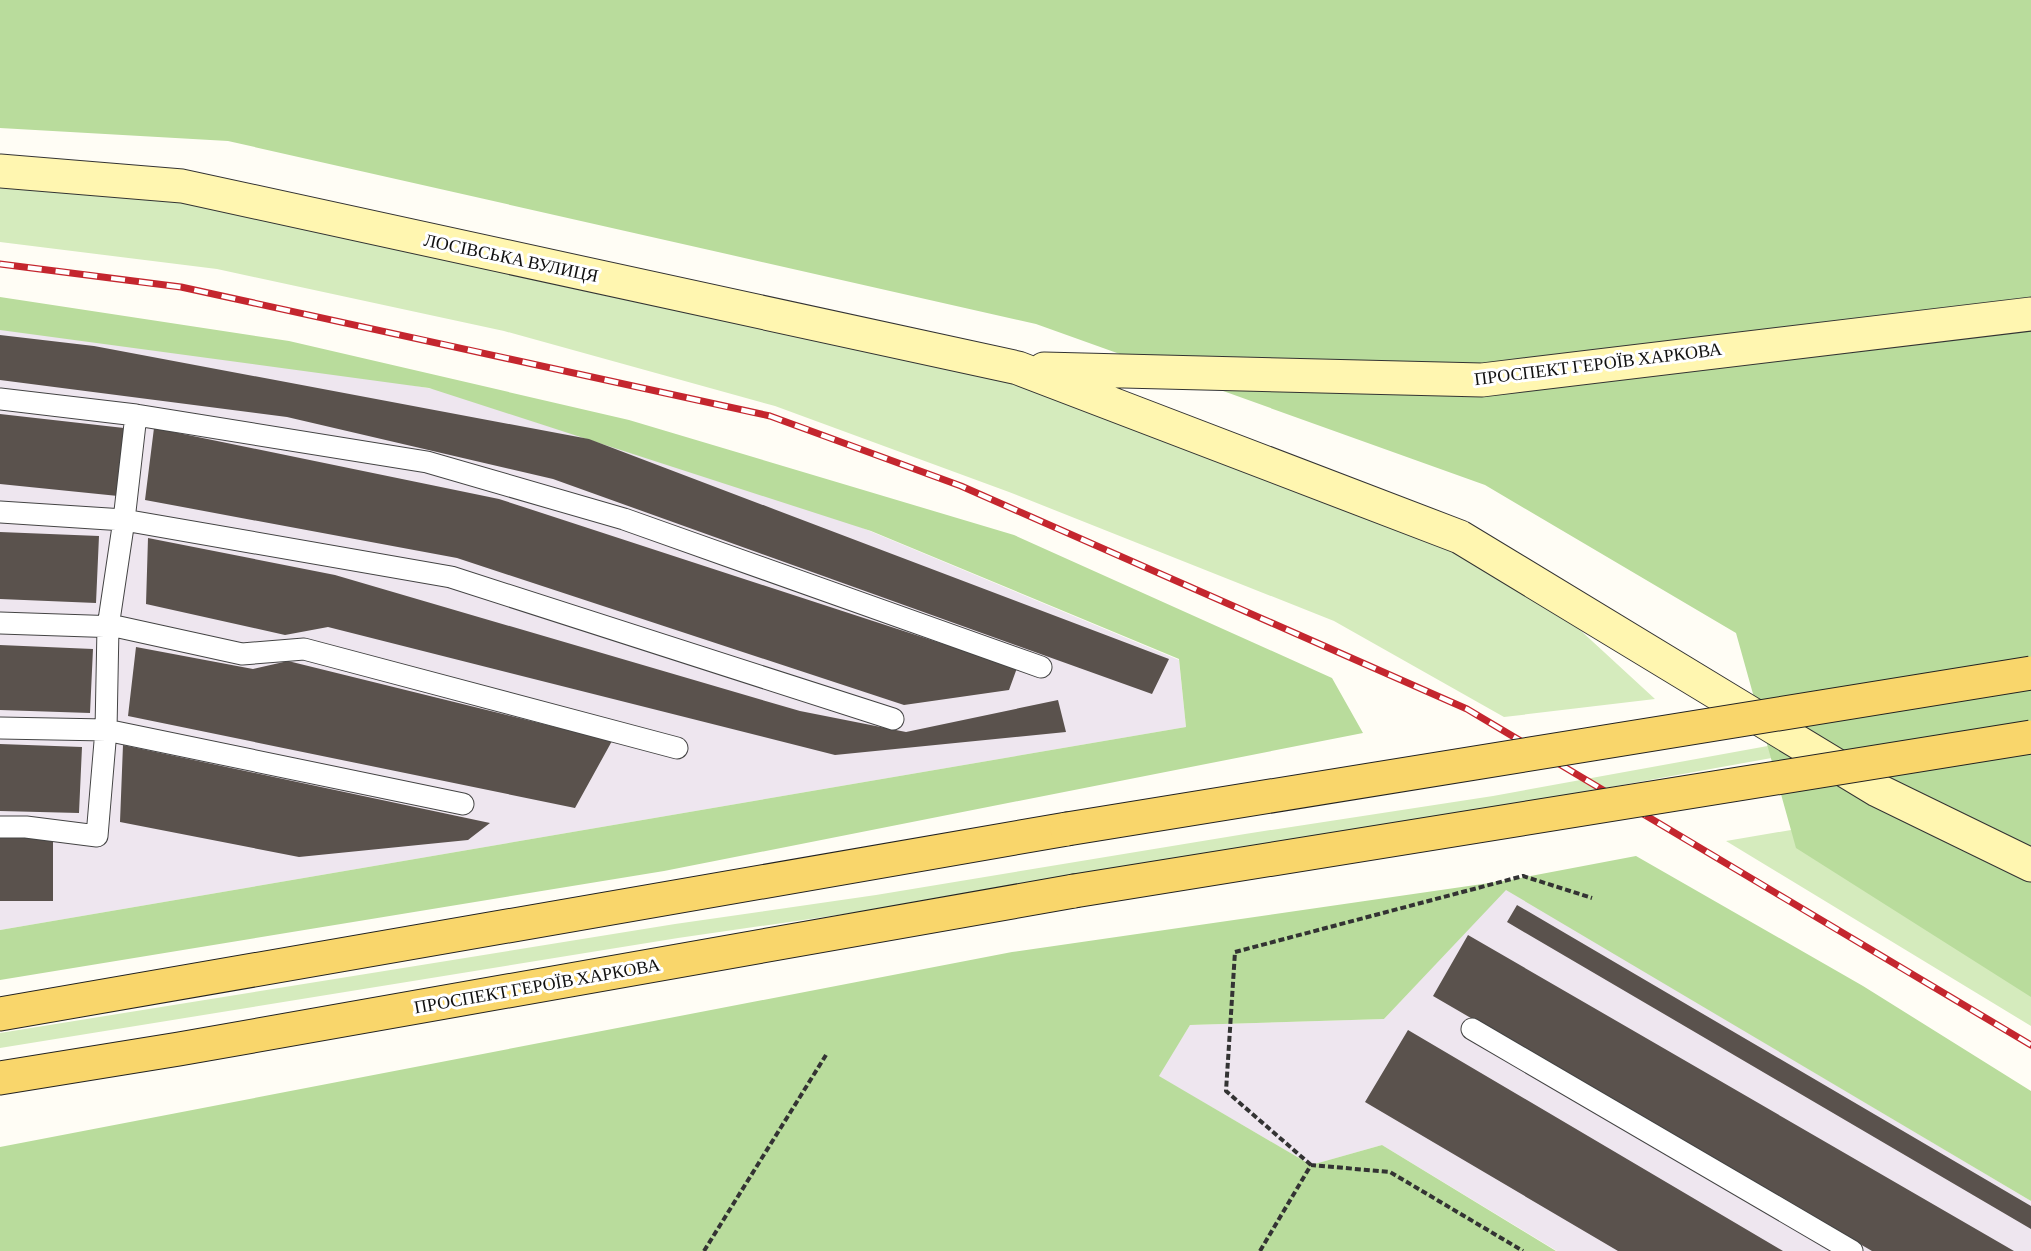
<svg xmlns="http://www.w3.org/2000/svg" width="2031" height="1251" viewBox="0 0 2031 1251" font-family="'Crimson Pro',serif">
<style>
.industrial{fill:#eee6ef}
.green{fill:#d5ebbd}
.forest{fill:#b9dc9c}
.building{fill:#5a524d}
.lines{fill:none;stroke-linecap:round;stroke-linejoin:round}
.service-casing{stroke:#444;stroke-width:23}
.secondary-casing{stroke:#333;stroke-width:35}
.primary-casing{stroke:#222;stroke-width:35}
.path{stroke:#333;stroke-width:4;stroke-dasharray:6 3;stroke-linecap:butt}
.service{stroke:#fff;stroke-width:21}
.secondary{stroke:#fff6b0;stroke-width:33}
.primary{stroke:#f9d66b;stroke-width:33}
.rail-casing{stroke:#c4262e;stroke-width:7}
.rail{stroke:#fff;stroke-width:4.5;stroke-dasharray:14;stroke-linecap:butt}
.primary-bridge-casing{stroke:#222;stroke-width:35;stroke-linecap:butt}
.primary-bridge{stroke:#f9d66b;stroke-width:33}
.labels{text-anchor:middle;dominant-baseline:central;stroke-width:6;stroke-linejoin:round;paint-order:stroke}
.street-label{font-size:18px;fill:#111;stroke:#fff}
</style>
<rect width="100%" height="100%" fill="#fffdf5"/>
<path class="industrial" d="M0,313L599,418L1179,660L1186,727L0,930Z
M1506,889L2031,1201V1251H1557L1382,1145L1311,1165L1158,1076L1190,1025L1384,1019Z"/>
<path class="green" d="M0,177L92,188L473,250L913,354L1153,419L1442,543L1579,629L1655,699L1504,717L1334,621L1009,492L775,406L504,331L217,269L0,242Z
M2031,698V711L1495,808L879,909L678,938L0,1048V1033L675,924L876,895L1245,834L1493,796Z
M1791,830L2031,962V1026L1726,841Z"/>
<path class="forest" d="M0,0H2031V997L1796,848L1736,633L1485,485L1036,324L228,141L0,128Z
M0,297L289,341L629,420L1014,535L1332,678L1363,733L664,871L0,980V930L1186,727L1179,659L871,531L429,388L0,330Z
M1636,856L1863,986L2031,1091V1201L1506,890L1384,1019L1190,1025L1159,1076L1311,1165L1382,1145L1556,1251H0V1147L1012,952L1510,880Z"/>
<path class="building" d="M0,335L94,346L589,439L1169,659L1152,694L553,479L287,417L0,380Z
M0,414L124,428L118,496L0,484Z
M154,428L499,499L1017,668L1009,690L904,705L457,558L145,500Z
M0,532L99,536L96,603L0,599Z
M148,538L335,575L800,711L906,732L1058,700L1066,732L835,755L328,627L285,635L146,604Z
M0,645L93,649L90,713L0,710Z
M136,647L253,669L288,661L612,741L575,808L128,716Z
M0,744L82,747L79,813L0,811Z
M123,745L490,823L468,840L299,857L120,822Z
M0,837H53V901H0Z
M1517,905L2031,1206V1229L1507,922Z
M1468,935L2014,1251H1872L1433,996Z
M1408,1030L1783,1251H1618L1365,1102Z"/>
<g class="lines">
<g class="service-casing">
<path id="service" d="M0,399L136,415L427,462L624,519L1041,667
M0,512L124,520L451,577L893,719
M0,623L119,627L242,654L304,649L677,748
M0,728L106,730L463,804
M0,827H26L97,836L106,730L108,627L124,520L136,415
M1472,1029L1852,1251"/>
</g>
<g class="secondary-casing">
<path id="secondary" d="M0,171L182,186L1018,368L1460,537L1877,790L2031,865
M1044,369L1482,380L2031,314"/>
</g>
<g class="primary-casing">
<path id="primary" d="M0,1014L1067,829
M0,1078L179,1049L1074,891"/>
</g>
<path class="path" d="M1311,1165L1226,1091L1235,952L1523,876L1592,898
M704,1251L826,1055
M1260,1251L1311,1165L1390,1172L1523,1251"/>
<use href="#service" class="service"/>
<use href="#secondary" class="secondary"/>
<use href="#primary" class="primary"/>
<g class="rail-casing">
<path id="rail" d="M0,264L181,287L770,416L961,486L1467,709L2031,1045"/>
</g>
<use href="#rail" class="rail"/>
<g class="primary-bridge-casing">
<path id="primary-bridge" d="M1067,829L2031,673
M1074,891L2031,737"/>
</g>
<use href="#primary-bridge" class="primary-bridge"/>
</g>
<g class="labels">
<g class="street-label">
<text transform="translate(511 258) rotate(12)">ЛОСІВСЬКА ВУЛИЦЯ</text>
<text transform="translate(1598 364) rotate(-7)">ПРОСПЕКТ ГЕРОЇВ ХАРКОВА</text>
<text transform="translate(537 986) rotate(-10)">ПРОСПЕКТ ГЕРОЇВ ХАРКОВА</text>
</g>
</g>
</svg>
